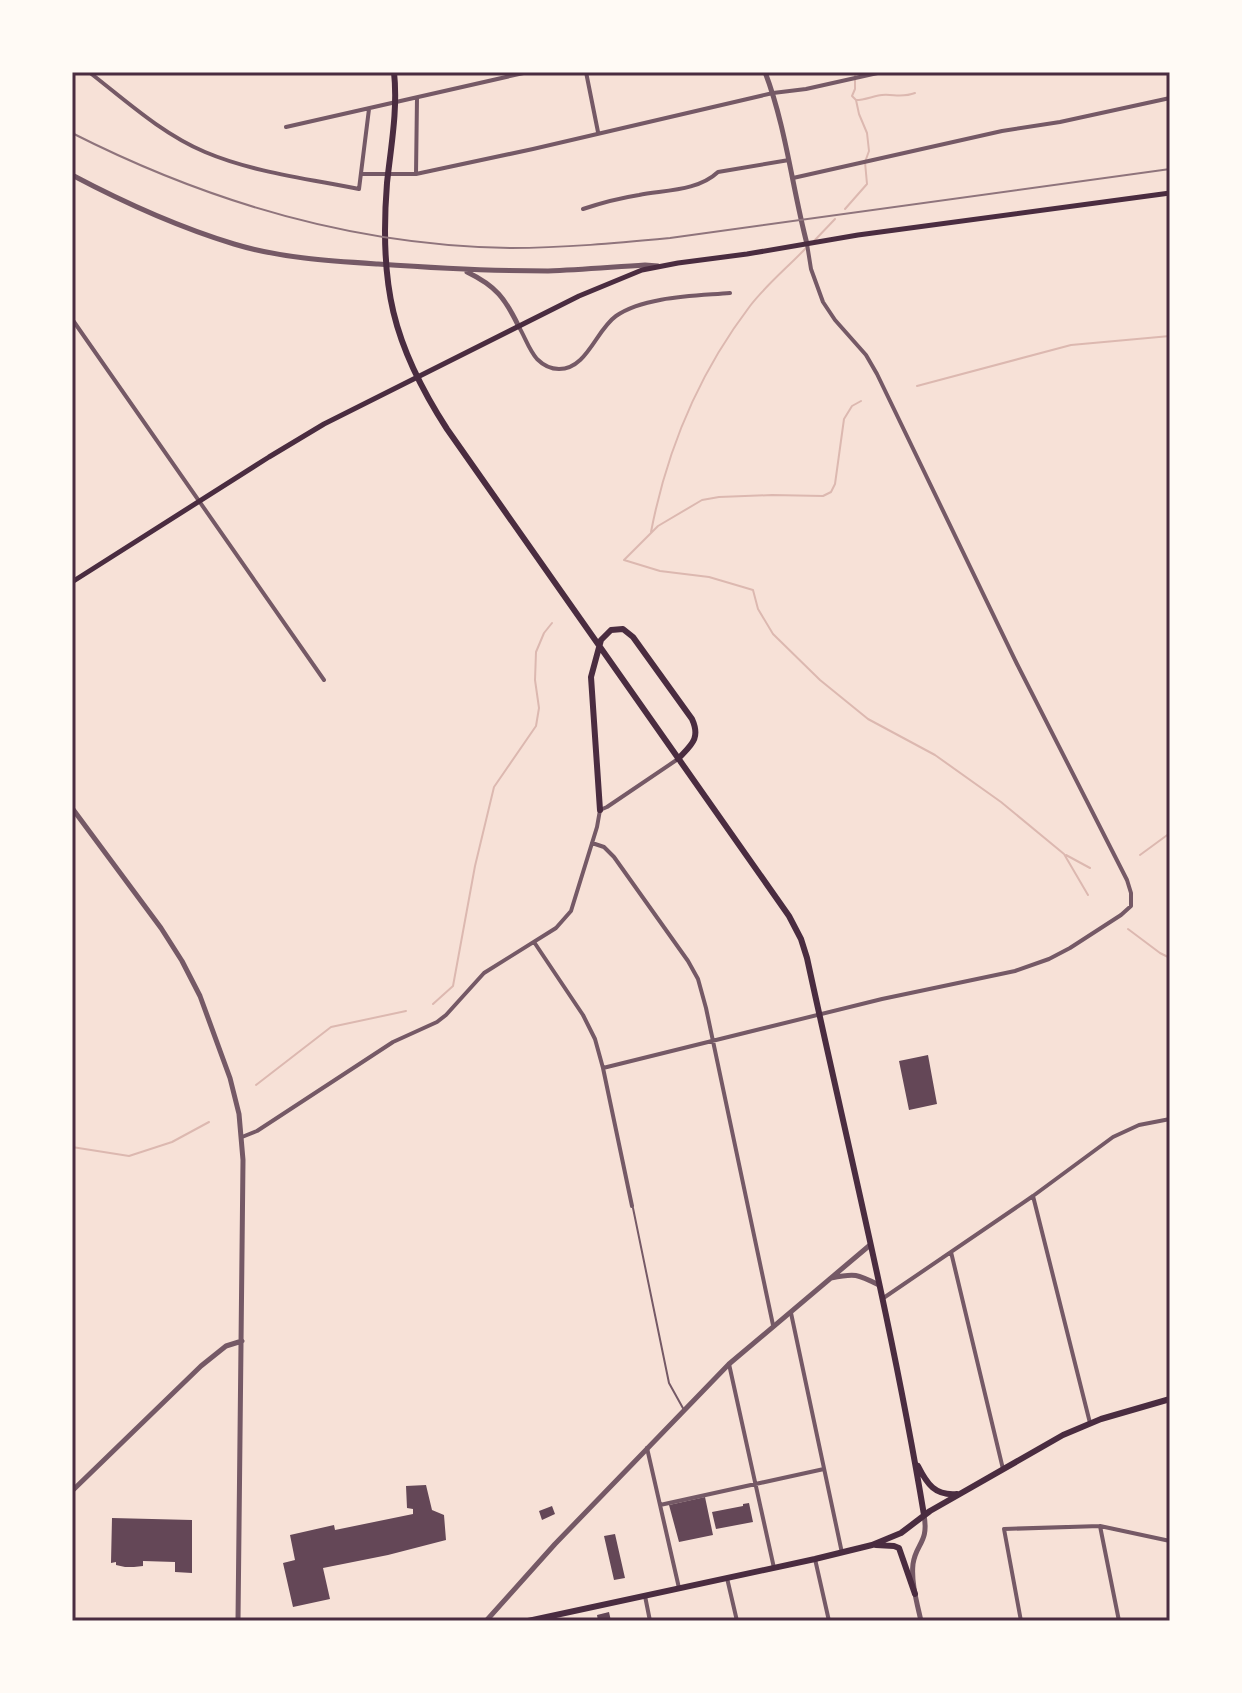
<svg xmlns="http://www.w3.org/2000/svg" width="1242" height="1693" viewBox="0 0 1242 1693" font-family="Literata,serif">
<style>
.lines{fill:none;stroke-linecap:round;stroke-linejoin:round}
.stream{stroke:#dcb8b0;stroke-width:2}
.building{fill:#644757}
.service{stroke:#755966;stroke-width:2}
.minor{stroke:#755966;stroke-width:4}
.tertiary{stroke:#755966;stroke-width:5}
.secondary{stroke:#4a2c40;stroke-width:5}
.primary{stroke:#4a2c40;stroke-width:6}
.rail{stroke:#8f747c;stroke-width:2}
.neatline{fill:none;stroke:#4a2c40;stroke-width:3}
</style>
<rect width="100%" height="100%" fill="#f7e1d7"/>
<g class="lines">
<path class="stream" d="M855,72V89L852,96L856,100C865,100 873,96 882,95C894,94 902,98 915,93
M845,209L867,184L865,162L869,151L867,133L859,114L856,100
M814,241L835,219
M917,386L1071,345L1170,336
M861,401L852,406L844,419L835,484L831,492L823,496L772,495L719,497L702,500L658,526L624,560L660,571L709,577L753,590L758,609L773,634L820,680L868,719L935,755L1001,802L1064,854L1088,895
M651,532C667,449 699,373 750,306C766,285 788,267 806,248
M1066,855L1090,868
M1140,855L1170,833
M1128,929L1160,953L1170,958
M433,1004L453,986L475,866L494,787L536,726L539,708L535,680L536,652L544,633L552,623
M256,1085L331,1027L406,1011
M72,1147L129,1156L172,1142L209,1122"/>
</g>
<path class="building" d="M928,1055L937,1104L909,1110L899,1061Z
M426,1485L432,1510L444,1515L446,1540L388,1555L323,1568L330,1599L293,1607L283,1563L295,1560L290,1535L334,1525L335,1530L413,1514V1509L407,1508L406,1486Z
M705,1497L713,1535L679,1542L669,1505Z
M749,1503L753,1522L716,1529L712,1512L743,1506V1504Z
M552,1506L555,1514L542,1520L539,1511Z
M112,1518L192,1520V1573L175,1572V1562L143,1561V1566L134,1567H125L116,1565V1562L111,1563Z
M615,1534L625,1578L614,1580L604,1536Z
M609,1612L611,1621H598L597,1615Z"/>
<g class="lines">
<path class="service" d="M633,1208L669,1383L684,1410"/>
<path class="minor" d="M89,72C125,100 162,134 205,152C252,172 309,179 359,189L369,109
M586,72L598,132
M286,127L528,72
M362,174H416L533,149L773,93L806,89L882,72
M416,174L417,98
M793,178L1002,131L1060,122L1170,98
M583,209C601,203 620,198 639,195C665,190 698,191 718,172L789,160
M72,319L324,680
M519,327C525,337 529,350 537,359C543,365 551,369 559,369C587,369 596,330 616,316C645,296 697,296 730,293
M592,843L604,847L614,857L688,961L698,979L706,1008L773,1325
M534,942L583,1015L595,1039L603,1068L632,1206
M603,1068L882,999L1015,971L1049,959L1070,948L1121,915L1131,906V893L1127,880L1017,664L877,374L866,355L835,320L823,302L811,269L807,244
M242,1137L257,1131L393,1042L437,1022L446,1015L484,973L556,928L571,911L597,827L600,810L607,807L678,759
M1033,1196L1090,1423
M951,1252L1003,1469
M882,1299L1033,1196L1113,1137L1139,1125L1170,1119
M791,1313L842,1553
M729,1364L774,1568
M647,1448L679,1588
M660,1505L824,1469
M1100,1526L1119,1621
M815,1559L829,1621
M727,1578L737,1621
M645,1596L650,1621
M1021,1621L1004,1529L1100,1526L1170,1541"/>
<path class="tertiary" d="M765,72C786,127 792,187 807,244
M72,175C123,202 178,227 234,244C280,258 330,261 378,264C434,268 491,271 548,271C580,270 612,267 645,265L658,266
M467,272C496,286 505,298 519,327
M72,808L161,928L182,961L200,996L230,1078L239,1114L243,1160L238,1621
M831,1278C855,1273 857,1274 879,1285
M72,1491L201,1366L226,1346L242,1341
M486,1621L555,1544L729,1364L870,1245
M921,1621C917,1603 911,1582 913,1564C916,1543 929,1543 924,1515"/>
<path class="secondary" d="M72,582L269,457L324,424L579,296L642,270L678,263L747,254L858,235L1170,193"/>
<path class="primary" d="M394,72C398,109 391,146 387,183C379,284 392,344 447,429L789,916L801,939L807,958C847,1143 893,1328 924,1515
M600,810L591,677L601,640L611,630L623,629L633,637L692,719C701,739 691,745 678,759
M918,1466C927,1484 935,1496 957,1494
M876,1545L894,1546L899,1548L915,1594
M528,1621L815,1559L872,1545L901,1533L930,1511L1063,1435L1101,1419L1170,1399"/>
<path class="rail" d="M72,133C208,202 357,246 511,248C564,248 617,243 670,238L1170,169"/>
</g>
<rect width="1242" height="1693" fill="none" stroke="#fffaf5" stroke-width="148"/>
<rect x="74" y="74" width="1094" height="1545" class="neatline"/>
</svg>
